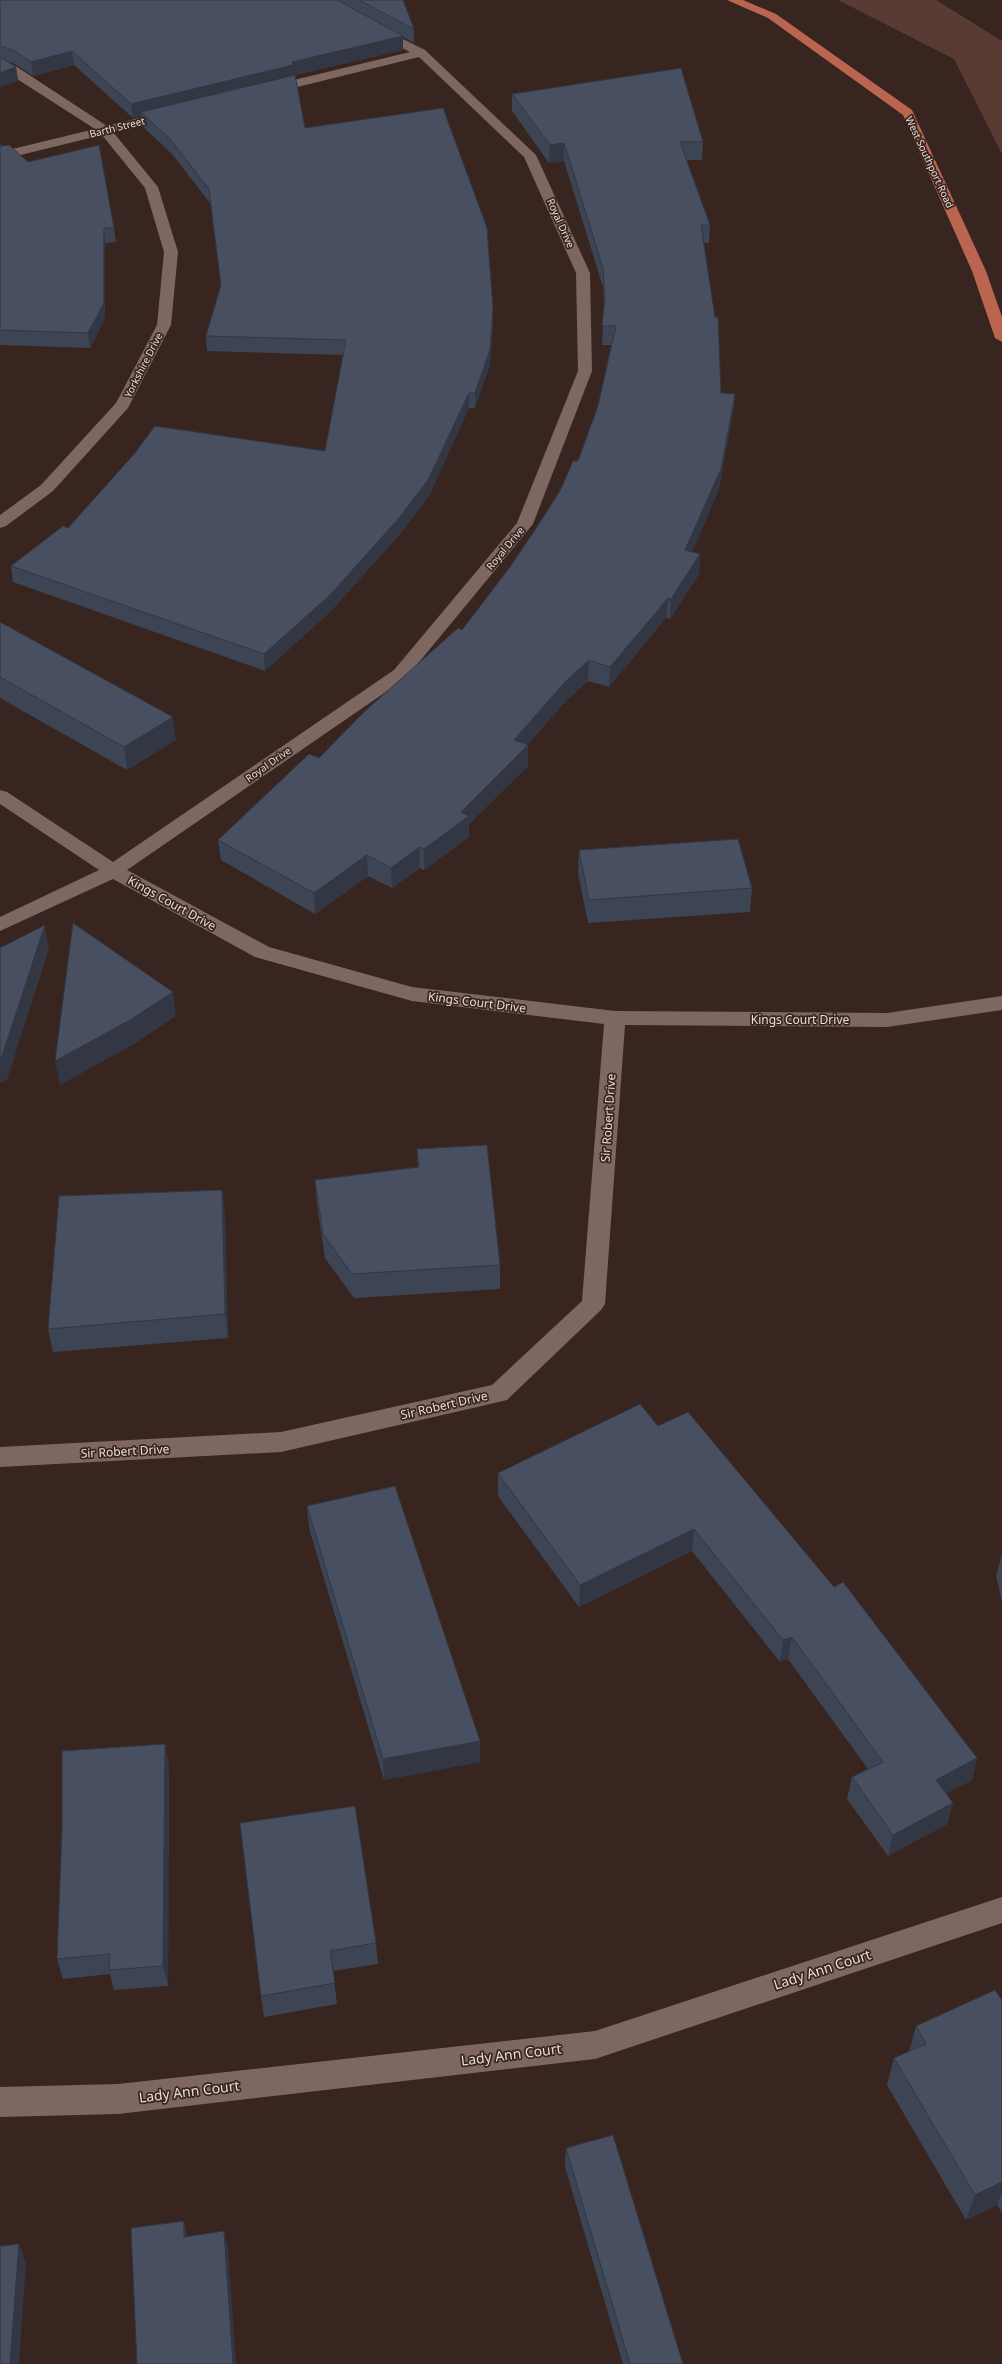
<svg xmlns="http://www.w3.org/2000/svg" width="1002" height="2364" viewBox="0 0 1002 2364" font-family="'Noto Sans',sans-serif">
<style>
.green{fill:#5a3b33}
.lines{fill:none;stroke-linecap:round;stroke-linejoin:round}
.minor{fill:#7e6761;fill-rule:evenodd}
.major{fill:#b9654f;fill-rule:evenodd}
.wall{fill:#3d4453}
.shaded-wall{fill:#323743}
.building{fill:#474f60;stroke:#323743}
.labels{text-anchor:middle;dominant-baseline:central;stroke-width:3.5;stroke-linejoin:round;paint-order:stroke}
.far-street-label{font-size:10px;fill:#e9dcd9;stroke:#382520}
.street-label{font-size:12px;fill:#e9dcd9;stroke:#382520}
.near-street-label{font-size:14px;fill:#e9dcd9;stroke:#382520}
</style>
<rect width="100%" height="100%" fill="#382520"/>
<path class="green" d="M838,0H936L1002,41V154L954,59Z"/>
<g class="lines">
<path class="minor" d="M377,26L425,50L536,155L590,273L592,371L533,524L406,678L127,870L269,947L412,987L615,1011L887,1013L1002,996V1010L887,1027L625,1025L605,1304L601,1310L507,1400L499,1402L281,1452L0,1467V1447L281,1432L492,1385L582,1301L604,1024L412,1001L255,957L113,879L0,931V917L99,870L0,804V790L7,792L113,862L394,670L517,523L578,371L576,273L524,157L419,57L269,94L263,90L265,87L410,52L373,33L371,30Z
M0,60L14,65L107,126L171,110L175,111L177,114L175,117L113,132L158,187L178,252L171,325L128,408L53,491L6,526L0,528V515L41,485L116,403L157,325L164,252L145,188L102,135L0,160V152L95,129L0,68Z
M1002,1897V1923L595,2059L118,2114L0,2117V2087L118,2084L595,2031Z"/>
<path class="major" d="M727,0H743L776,14L912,110L986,271L1002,317V342L995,338L972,271L903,115L768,18Z"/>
</g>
<path class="wall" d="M0,0H403L414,29V43L403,37V50L295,75L305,128L493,309V324L490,365L475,408H469L429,496L400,534L331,611L265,671L13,582L11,566L68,528L325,451L343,355L207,351L206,336L221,287L210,203L172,154L142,126L141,116L133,118L74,65L33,76L15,64L6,61L16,67L18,81L0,87Z
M512,94L703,142L702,160H686L710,225L709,243H704L721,393L735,394L733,413L719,489L692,552L700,554L699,574L670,619L666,618L609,687L588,681L564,703L527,745L528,766L469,824V837L424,870L420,868L392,888L368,876L315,914L221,860L218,840L319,758L462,630L510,567L537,527L578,461L598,406L611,345H602L604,310L603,287L564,161L549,163L512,111Z
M0,140L1,146L28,162L114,228L116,242L105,243V318L90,348L0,345Z
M0,622L176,740L127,770L0,698Z
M579,850L752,888L750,912L588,923L578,873Z
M417,1149L500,1265V1289L354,1298L325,1258L317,1204L315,1180L418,1167Z
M225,1214L228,1338L53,1352L48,1329Z
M658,1426L977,1758L972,1780L946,1793L953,1803L947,1824L888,1856L847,1799L852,1777L868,1769L788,1659L780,1662L692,1551L579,1607L498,1496V1473Z
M307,1506L480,1741V1762L384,1780L309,1528Z
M1002,1554V1602L996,1576Z
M165,1744L169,1765L168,1986L114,1990L110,1974L63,1979L57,1959Z
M240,1823L376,1943L378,1964L333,1971L337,2004L264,2017L261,1996Z
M1002,2000V2213L997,2205L966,2220L887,2085L894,2058L909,2052L916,2026Z
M566,2148L683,2364H623L565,2167Z"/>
<path class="shaded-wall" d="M403,36V50L294,75L141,112V116L133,118L131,104L292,62Z
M72,51L74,65L33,76L31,62Z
M16,67L18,81L0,87V73Z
M564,143V161L549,163L550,145Z
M104,228L105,243V318L90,348L88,333Z
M493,309V324L490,365L475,408V393Z
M469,393V408L429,496L400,534L331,611L265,671L264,654Z
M735,394L733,413L719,489L684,570L685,550Z
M700,554L699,574L670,619L671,599Z
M668,598L666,618L609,687L610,667Z
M589,660L588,681L564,703L519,754L528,745V766L469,824V837L424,870V849L461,812L514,740L565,682Z
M173,717L176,740L127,770L124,747Z
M419,847L420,868L392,888L391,868Z
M367,855L368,876L315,914L314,893Z
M45,925L49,949L7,1080L0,1083V1057Z
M173,992L176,1016L134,1044L60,1085L55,1061Z
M222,1190L225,1214L228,1338L225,1314Z
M694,1529L692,1551L579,1607L580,1585Z
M792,1637L788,1659L780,1662L783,1640Z
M480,1741V1762L384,1780L383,1759Z
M165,1744L169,1765L168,1986L163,1966Z
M977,1758L972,1780L930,1801L936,1780Z
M953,1803L947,1824L888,1856L893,1835Z
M1002,2182V2192L997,2205L966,2220L975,2195Z
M184,2221L188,2240L184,2237Z
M224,2231L228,2249L236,2364H233Z
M19,2244L26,2263L19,2364H10Z"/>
<path class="building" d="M0,0H337L403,36L292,62L293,65L131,104L72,51L31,62L13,50L0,46Z
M359,0H403L414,29Z
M0,57L16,67L0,73Z
M681,68L703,142H680L710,225H701L715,317H718L721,393L735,394L721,469L685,550L700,554L671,599L668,598L610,667L589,660L565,682L514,740L528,745L461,812L469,816L424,849L419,847L391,868L367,855L314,893L218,840L309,754L319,758L364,712L458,628L462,630L510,567L537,527L560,491L573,461H578L598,406L616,326H602L605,298L603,268L564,143L550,145L512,94Z
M295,75L305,128L443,108L487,228L493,309L490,350L475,393H469L428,480L399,518L330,595L264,654L11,566L63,526L68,528L135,453L155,426L325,451L346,340L206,336L221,285L209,189L171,140L141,112Z
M9,145L28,162L99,145L114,228H104V303L88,333L0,330V146Z
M0,622L173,717L124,747L0,677Z
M738,839L752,888L589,900L579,850Z
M73,923L173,992L130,1020L55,1061Z
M45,925L2,1056L0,1057V948Z
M487,1145L500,1265L352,1274L323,1234L315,1180L419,1167L417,1149Z
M222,1190L225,1314L48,1329L59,1196Z
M640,1404L658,1426L688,1412L834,1587L843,1582L977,1758L936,1780L953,1803L893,1835L852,1777L883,1762L792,1637L783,1640L694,1529L580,1585L498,1473Z
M395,1486L480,1741L383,1759L307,1506Z
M165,1744L163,1966L109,1970L110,1954L57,1959L62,1830V1751Z
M355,1806L376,1943L330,1951L335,1983L261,1996L240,1823Z
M995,1990L1002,2000V2182L975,2195L894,2058L926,2044L916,2026Z
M613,2135L683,2364H630L566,2148Z
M184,2221V2237L224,2231L233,2364H137L131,2228Z
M19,2244L10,2364H0V2246Z"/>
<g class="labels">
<g class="far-street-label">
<text transform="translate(117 127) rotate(-14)">Barth Street</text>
<text transform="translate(930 162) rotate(65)">West Southport Road</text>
<text transform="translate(561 223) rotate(66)">Royal Drive</text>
<text transform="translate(143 365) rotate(-63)">Yorkshire Drive</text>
<text transform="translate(505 548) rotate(-50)">Royal Drive</text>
<text transform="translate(268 764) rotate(-35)">Royal Drive</text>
</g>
<g class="street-label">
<text transform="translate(172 903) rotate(29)">Kings Court Drive</text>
<text transform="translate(477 1002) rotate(7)">Kings Court Drive</text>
<text x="800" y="1019">Kings Court Drive</text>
<text transform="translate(608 1118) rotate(-86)">Sir Robert Drive</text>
<text transform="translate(444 1405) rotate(-13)">Sir Robert Drive</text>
<text transform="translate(125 1451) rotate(-3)">Sir Robert Drive</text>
</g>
<g class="near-street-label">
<text transform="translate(822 1969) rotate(-18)">Lady Ann Court</text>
<text transform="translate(511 2054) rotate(-7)">Lady Ann Court</text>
<text transform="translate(189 2091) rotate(-7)">Lady Ann Court</text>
</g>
</g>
</svg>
